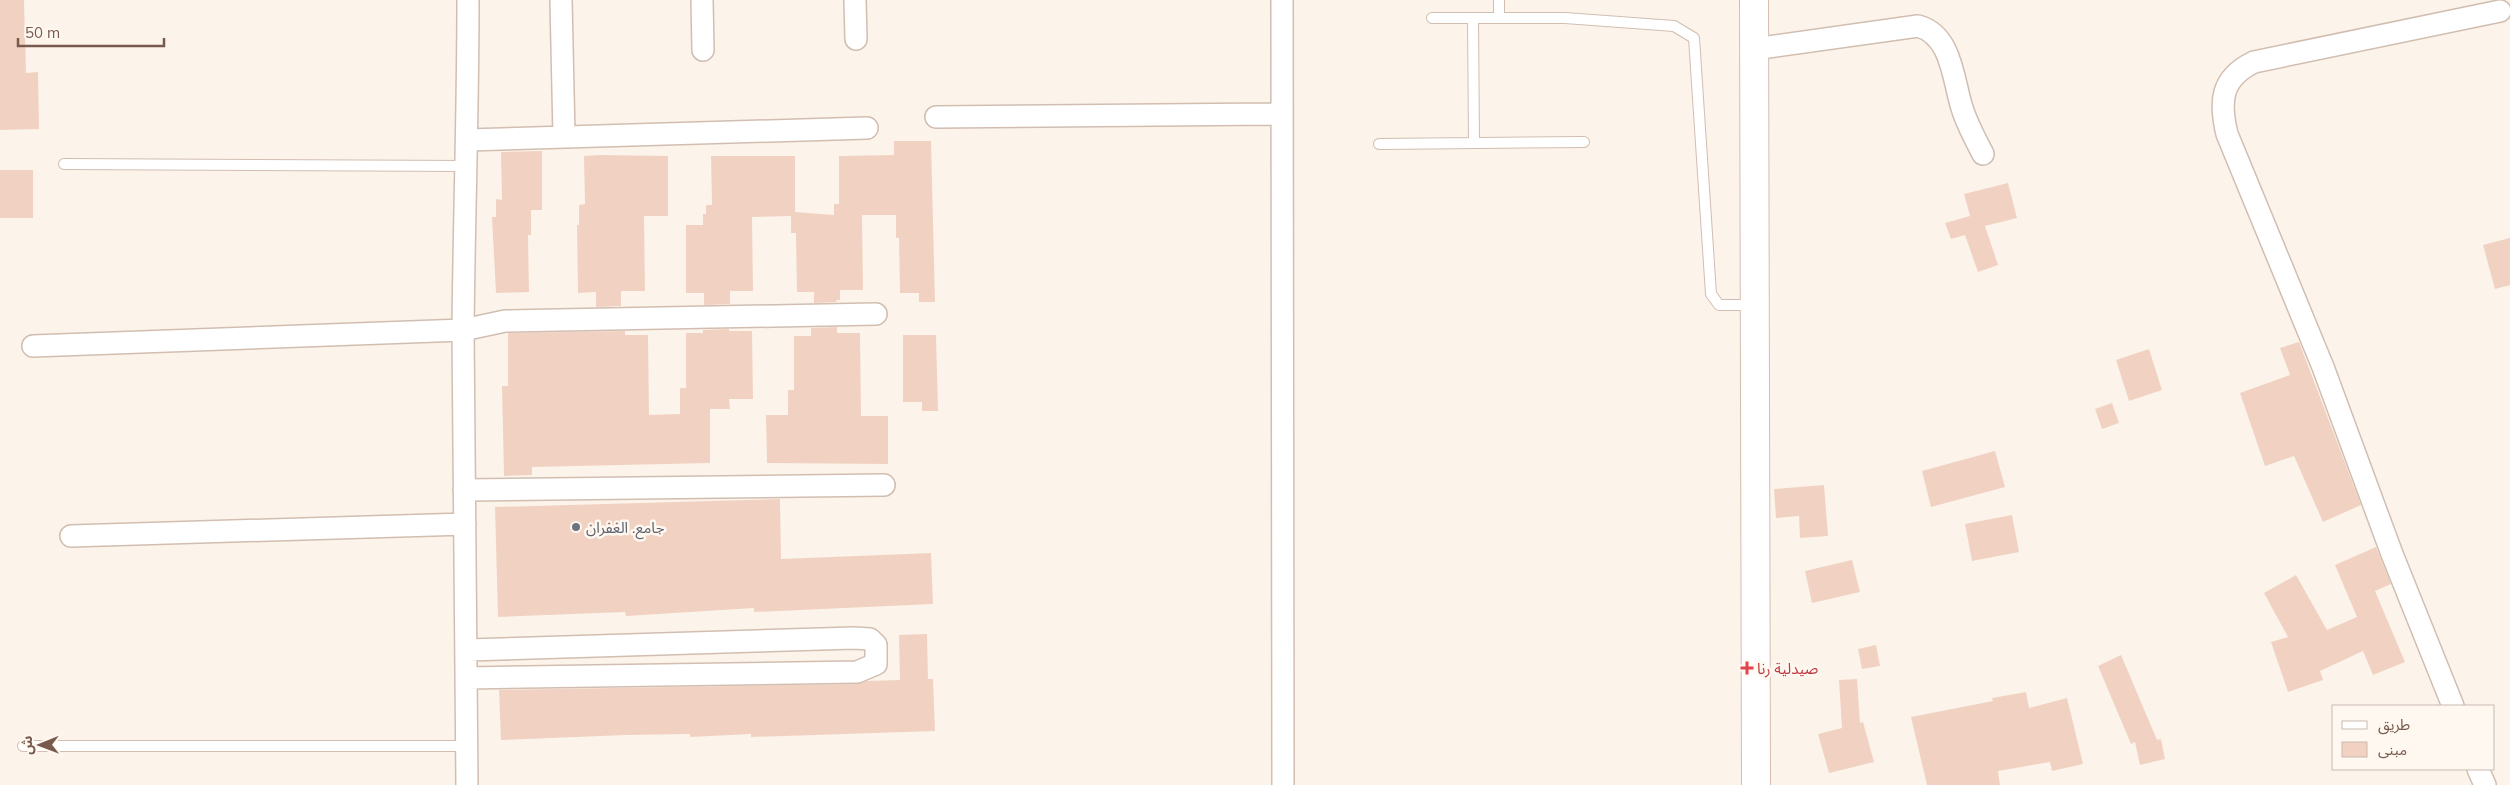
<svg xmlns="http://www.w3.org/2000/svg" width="2510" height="785" viewBox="0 0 2510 785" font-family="Mulish,'Noto Sans Arabic',sans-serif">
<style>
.building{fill:#f1d2c2}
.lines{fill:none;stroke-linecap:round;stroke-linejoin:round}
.lane-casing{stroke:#d1beb1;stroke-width:12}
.street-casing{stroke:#d1beb1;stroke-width:24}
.secondary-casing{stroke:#d4bdaf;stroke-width:30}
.lane{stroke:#fff;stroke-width:10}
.street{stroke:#fff;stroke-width:21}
.secondary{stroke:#fff;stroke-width:28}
.worship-dot{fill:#6b7280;stroke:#fff8f0;stroke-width:2}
.health-dot{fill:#e0444e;stroke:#fff8f0;stroke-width:2}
.labels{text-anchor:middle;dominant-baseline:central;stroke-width:5;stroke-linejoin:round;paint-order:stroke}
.worship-label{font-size:15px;fill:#5b616d;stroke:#fff8f0;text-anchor:start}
.health-label{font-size:15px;fill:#be3a42;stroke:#fff8f0;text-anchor:start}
</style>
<rect width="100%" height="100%" fill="#fcf4ea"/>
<path class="building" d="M0,0H24L26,73L38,72L39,129L0,130Z
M894,141H931L935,302H919V293H900L899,238H896V215H862L863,290H840V300H836L837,302L814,303V292H797L796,233H791V216L752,217L753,291H730V304L704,305V293H686V225H703V214H706V205H712L711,156H795V212L834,215V204H839V156L894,155Z
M542,151V210H531V235H528L529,292L496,293L492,217H496V199L502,200L501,152Z
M600,155L668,156V216H644L645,291H621V306L596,307V292L578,293L577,225H579V205L585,204L584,156Z
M0,170H33V218H0Z
M2008,183L2017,218L1985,226L1998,265L1978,272L1965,235L1951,239L1945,223L1970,216L1964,194Z
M2510,238V285L2495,289L2483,245Z
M837,327V333H860L861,416H888V464L767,463L766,415H788V390H794V336H811V328Z
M729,329V331H752L753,399H729L730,409H710V463L532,467V475L504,476L502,386H508V333L625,331V335H648L649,415L680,414V388H686V333H703V330Z
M903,335H936L938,411H922V402H903Z
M2299,342L2361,505L2323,522L2294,456L2265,466L2240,393L2290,375L2280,348Z
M2149,349L2162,390L2129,401L2116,360Z
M2112,403L2119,423L2102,429L2095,409Z
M1995,451L2005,487L1931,507L1922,471Z
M1824,485L1828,536L1800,538L1799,516L1776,518L1774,489Z
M780,499L781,559L931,553L933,604L754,612V608L626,616L625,612L498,617L495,507Z
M2012,515L2019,552L1972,561L1965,524Z
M2376,547L2391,584L2375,591L2405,662L2373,675L2363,651L2320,671L2323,680L2288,692L2271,642L2288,637L2264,593L2296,575L2327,630L2357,617L2335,565Z
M1852,560L1860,592L1812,603L1805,571Z
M927,634L928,679H933L935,731L751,737V734L690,737V734L626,735L501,740L499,690L857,684L867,681L900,680L899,635Z
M1876,645L1880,666L1862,669L1858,649Z
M2121,655L2157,740L2161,739L2165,759L2140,765L2135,742L2131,744L2098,666Z
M1857,679L1860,723L1863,722L1874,762L1829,773L1818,734L1842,728L1839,680Z
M2026,692L2029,708L2067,698L2083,764L2052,771L2050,762L1998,771L2000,785H1927L1911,717L1993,701L1992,698Z"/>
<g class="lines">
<g class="lane-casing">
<path id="lane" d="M1499,0V18
M1432,18H1565L1674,26L1694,38L1711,294L1719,305H1754
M1473,18L1474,143
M1379,144L1584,142
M64,164L467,166
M23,746H467"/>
</g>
<g class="street-casing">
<path id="street" d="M561,0L564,136
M702,0L703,50
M855,0L856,39
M1282,0L1283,785
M1754,49L1918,26C1952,35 1953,80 1962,108C1967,124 1975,139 1983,154
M936,117L1282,114
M468,140L867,128
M33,346L463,330L505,321L876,314
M464,490L884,485
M71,536L465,524
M466,678L857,672L876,664V645L870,639L854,638L468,650
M2453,706L2392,554L2323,367L2227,134C2219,101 2221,78 2254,62L2500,11
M2478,769L2485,785
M467,785C467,634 463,483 463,331C464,221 468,111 468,0"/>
</g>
<g class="secondary-casing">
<path id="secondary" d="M1754,0L1756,785"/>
</g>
<use href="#lane" class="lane"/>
<use href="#street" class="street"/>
<use href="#secondary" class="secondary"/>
</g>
<circle class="worship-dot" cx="576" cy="527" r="5"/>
<path class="health-dot" d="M1744.5 660.5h5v5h5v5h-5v5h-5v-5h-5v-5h5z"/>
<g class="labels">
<g class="worship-label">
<text x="586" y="527">جامع. الغفران</text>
</g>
<g class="health-label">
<text x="1757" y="668">صيدلية رنا</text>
</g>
</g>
<rect x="2332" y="705" width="162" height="65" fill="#fff8f0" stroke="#c9b9af"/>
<rect x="2342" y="721" width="25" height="8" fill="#ffffff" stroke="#c9b9af"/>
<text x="2378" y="730" font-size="15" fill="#775a4d">طريق</text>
<rect x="2342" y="742" width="25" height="15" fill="#f1d2c2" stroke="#c9b9af"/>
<text x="2378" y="755" font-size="15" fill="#775a4d">مبنى</text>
<g transform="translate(40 745) rotate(269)" stroke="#fff8f0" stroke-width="4" paint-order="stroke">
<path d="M0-4L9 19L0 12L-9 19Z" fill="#775a4d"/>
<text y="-8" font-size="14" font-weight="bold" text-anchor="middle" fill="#775a4d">ش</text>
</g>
<path d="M18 38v8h146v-8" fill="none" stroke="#775a4d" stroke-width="2.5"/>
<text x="25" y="38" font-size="15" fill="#775a4d" stroke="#fff8f0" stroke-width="4" paint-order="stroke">50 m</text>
</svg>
